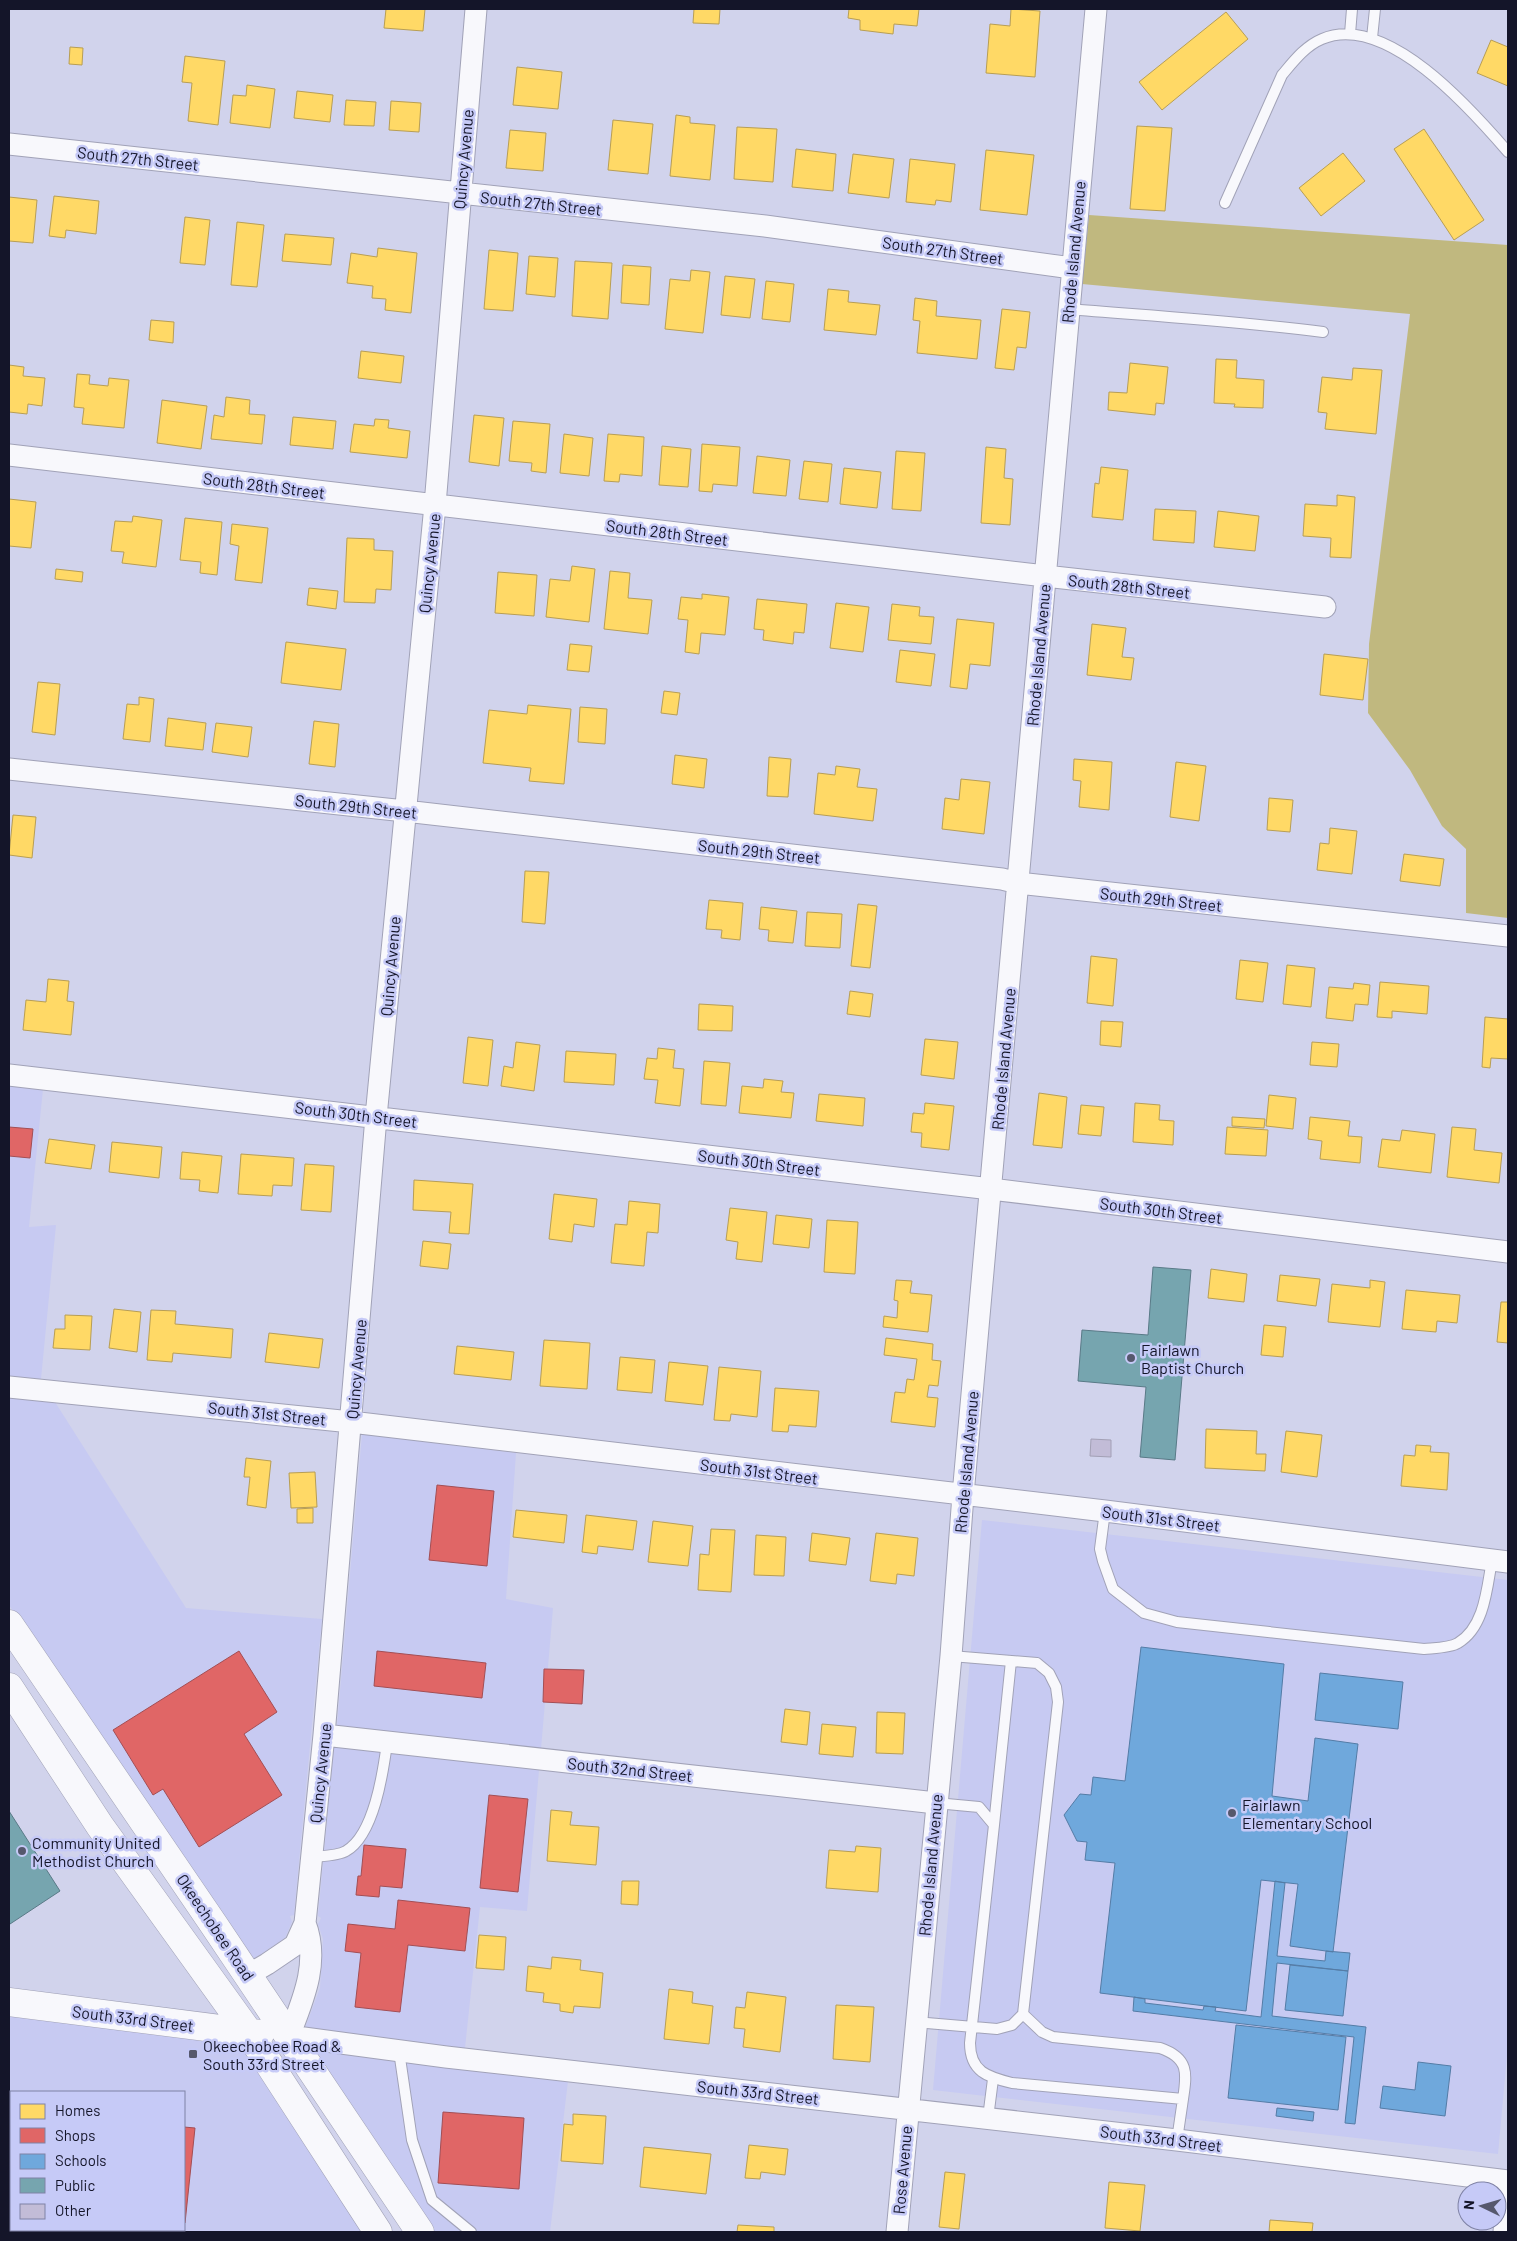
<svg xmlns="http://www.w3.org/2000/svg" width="1517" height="2241" viewBox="0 0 1517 2241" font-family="Barlow,sans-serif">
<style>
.built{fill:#c7caf2;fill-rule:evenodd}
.green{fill:#c0b87f}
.homes{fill:#ffd966;stroke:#b89e54}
.shops{fill:#e06666;stroke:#a34e54}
.schools{fill:#6fa8dc;stroke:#547ca6}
.public{fill:#76a5af;stroke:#597a87}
.building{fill:#c2bcd7;stroke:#a3a0b5}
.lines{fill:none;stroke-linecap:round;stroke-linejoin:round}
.lane-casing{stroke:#a1a2b7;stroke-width:12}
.street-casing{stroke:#a1a2b7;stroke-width:23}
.secondary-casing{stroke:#a1a2b7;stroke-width:29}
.lane{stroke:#f8f8fc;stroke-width:10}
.street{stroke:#f8f8fc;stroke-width:21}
.secondary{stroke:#f8f8fc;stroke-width:28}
.poi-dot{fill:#56586d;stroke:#c6caf7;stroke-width:2}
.labels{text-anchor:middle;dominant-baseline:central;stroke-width:5;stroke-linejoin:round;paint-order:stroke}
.street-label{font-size:16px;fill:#141529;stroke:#c6caf7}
.poi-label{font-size:16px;fill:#141529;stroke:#c6caf7;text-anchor:start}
</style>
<rect width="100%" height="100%" fill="#d1d3ec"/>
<path class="built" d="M9,1085L43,1089L29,1227L56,1225L41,1379L9,1376Z
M9,1398L55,1402L186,1608L322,1619L294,1915L290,1916L292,1922L285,1938L252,1960L9,1605Z
M362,1434L516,1453L506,1599L553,1608L541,1749L337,1726Z
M982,1520L1508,1580V2045L1498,2154L933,2090Z
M334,1747L539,1770L527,1911L480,1907L465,2048L305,2028L320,1988L323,1939L318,1924L321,1918L318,1916Z
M9,2013L242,2043L364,2232H9ZM11,2092H184V2230H11Z
M312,2050L568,2081L550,2232H433Z"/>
<path class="green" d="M1089,215L1508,245V918L1466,913V849L1442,826L1410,770L1368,713L1369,644L1410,314L1082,284Z"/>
<path class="homes" d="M386,9H425L423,31L384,28Z
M694,9H720L719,24L693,23Z
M849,9H919L917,26L894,24L893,34L860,30V20L848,18Z
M1011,9L1040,11L1035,77L986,73L990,24L1010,26Z
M1226,12L1248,39L1162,110L1139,82Z
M1491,40L1508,47V86L1477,73Z
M70,47L83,48L82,65L69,64Z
M185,56L225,61L218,125L188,121L192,83L182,82Z
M517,67L562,72L558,109L513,105Z
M247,85L275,89L270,128L230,123L233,95L246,96Z
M297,91L333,95L330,122L294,118Z
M346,100L376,102L374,126L344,125Z
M391,101L421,103L419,132L389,130Z
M676,115L690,117V123L715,125L710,180L670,176Z
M613,120L653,124L648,174L608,170Z
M1137,126L1172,128L1165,211L1130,209Z
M737,127L777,129L773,182L734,179Z
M1424,129L1484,220L1454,240L1394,149Z
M510,130L546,133L543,171L506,168Z
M796,149L836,154L833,191L792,187Z
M986,150L1034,155L1027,215L980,210Z
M1343,153L1365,181L1321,216L1299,188Z
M853,154L894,159L889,198L848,193Z
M910,159L955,164L951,202L936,200L935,205L906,202Z
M54,196L99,201L96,234L66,230L65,238L49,236Z
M9,197L37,200L33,243L9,241Z
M185,217L210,220L205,265L180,263Z
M237,222L264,225L257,287L231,285Z
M285,234L334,238L331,265L282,261Z
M378,248L417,253L411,313L385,310L386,299L372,298L373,286L347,283L351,253L377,257Z
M489,250L518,253L513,311L484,309Z
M529,256L558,258L555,297L526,294Z
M575,261L612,263L608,319L572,316Z
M623,265L651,267L649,305L621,303Z
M691,270L710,272L703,333L665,329L670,279L690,281Z
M725,276L755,279L750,318L721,315Z
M766,281L794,284L790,322L762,319Z
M828,289L849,291L848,302L880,305L876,335L824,330Z
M915,298L937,301L936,316L981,320L977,359L917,353L920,321L913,320Z
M1002,309L1030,312L1026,348L1017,347L1014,370L995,368Z
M151,320L174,322L173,343L149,340Z
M361,351L404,356L401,383L358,378Z
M1216,359L1237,360L1236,378L1264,380L1263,408L1234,407L1235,404L1214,403Z
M1130,363L1168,367L1164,404L1156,403L1155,415L1108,410L1109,392L1127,393Z
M9,365L24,367L23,376L45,378L42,406L28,404L27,414L9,412Z
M1353,368L1382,370L1376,434L1325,429L1327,413L1318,412L1322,377L1352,380Z
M77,374L90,375L89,384L108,386L109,378L129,380L124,428L82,424L84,408L74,407Z
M226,397L250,400L249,414L265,415L262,444L211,439L214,415L224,417Z
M162,400L207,406L201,449L157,443Z
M474,415L504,418L499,466L469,462Z
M293,417L336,421L333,449L290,445Z
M375,419L389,420L388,428L410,431L407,458L350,452L354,424L374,426Z
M513,421L550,424L546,473L531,471L532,463L509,461Z
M564,434L593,438L589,476L560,473Z
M608,434L644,437L642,476L620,474L619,482L604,481Z
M702,444L740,447L737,486L713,484L712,492L699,491Z
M662,446L691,449L688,487L659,485Z
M986,447L1006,449L1004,478L1013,479L1010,525L981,523Z
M896,451L925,453L921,511L892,509Z
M757,456L790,460L786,496L753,493Z
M804,461L832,464L828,502L799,499Z
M1101,467L1128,470L1123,520L1092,517L1095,483L1099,484Z
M844,468L881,472L877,508L840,504Z
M1337,495L1355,497L1351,558L1330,557L1331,538L1303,536L1305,504L1337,506Z
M9,499L36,502L31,548L9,546Z
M1155,509L1196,511L1194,543L1153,540Z
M1218,511L1259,516L1255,551L1214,547Z
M133,516L162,520L156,567L122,563L124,552L111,551L115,521L132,522Z
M185,518L222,522L217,575L200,573L201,562L180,560Z
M232,524L268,528L262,583L235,580L239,546L230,544Z
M347,538L374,539V550L393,551L391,590L376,589L375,603L344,602Z
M572,566L595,569L589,622L546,617L550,579L570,581Z
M56,569L83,572L82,582L55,579Z
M610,571L630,573L628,598L652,600L648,634L604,629Z
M498,572L537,575L534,616L495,613Z
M309,588L338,591L336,609L307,605Z
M702,594L729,597L725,635L701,633L699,654L685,652L688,620L678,619L681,597L702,599Z
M757,599L807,604L804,633L794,632L793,644L763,640L764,630L754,629Z
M836,603L869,607L863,652L830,648Z
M892,604L920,607L919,616L934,617L931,644L888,640Z
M957,619L994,623L990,666L970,664L967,689L950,687Z
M1092,624L1126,628L1122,657L1134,658L1131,680L1087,675Z
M286,642L346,649L341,690L281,683Z
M570,644L592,646L589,672L567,670Z
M900,650L935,654L931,686L896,682Z
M1324,654L1368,659L1363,700L1320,695Z
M38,682L60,684L55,735L32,732Z
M664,691L680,693L677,715L661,713Z
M139,697L154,699L150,742L123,739L127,704L139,705Z
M528,705L571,709L564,784L529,781L531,768L483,763L489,710L527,714Z
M580,707L607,709L605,744L578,742Z
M168,718L206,723L203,750L165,746Z
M314,721L339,724L335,767L309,764Z
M216,723L252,727L248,757L212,752Z
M675,755L707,759L704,788L672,784Z
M769,757L791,759L788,797L767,796Z
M1074,759L1112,762L1109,810L1079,807L1081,781L1073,780Z
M1176,762L1206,766L1199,821L1170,817Z
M836,766L860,769L857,787L877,789L873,821L814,814L818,773L835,775Z
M961,779L990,782L984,834L942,829L945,798L959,800Z
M1269,798L1293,800L1290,832L1267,830Z
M13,815L36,817L32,858L9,855Z
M1330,828L1357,831L1352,874L1317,870L1320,843L1329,844Z
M1404,854L1444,859L1440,886L1400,881Z
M525,871L549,872L545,924L522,922Z
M709,900L743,903L740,940L721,938L722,930L706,929Z
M858,904L877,906L870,968L851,966Z
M761,907L797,911L793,943L768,941L769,930L759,929Z
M807,912L842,914L840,948L805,946Z
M1091,956L1117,959L1113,1006L1087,1003Z
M1240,960L1268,963L1263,1002L1236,999Z
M1287,965L1315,968L1311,1007L1283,1004Z
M48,979L69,981L67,1001L74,1002L71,1035L23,1030L26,1000L46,1002Z
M1380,982L1429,986L1427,1014L1392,1011V1018L1377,1017Z
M1354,983L1370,985L1368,1005L1355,1004L1353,1021L1326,1018L1329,987L1353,989Z
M850,991L873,994L870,1017L847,1014Z
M699,1004L733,1006L732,1031L698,1030Z
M1485,1017L1508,1019V1059L1491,1058L1490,1068L1482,1067Z
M1101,1021L1123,1022L1121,1047L1100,1045Z
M468,1037L493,1040L488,1086L463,1083Z
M925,1039L958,1042L954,1079L921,1075Z
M516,1042L540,1045L534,1091L501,1086L504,1066L513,1068Z
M1312,1042L1339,1044L1337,1067L1310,1065Z
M658,1048L675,1050L673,1068L684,1069L680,1106L655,1103L658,1080L644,1079L647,1058L657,1059Z
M566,1051L616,1054L614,1085L564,1082Z
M704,1061L730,1063L726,1106L701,1104Z
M764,1079L783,1081L781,1092L794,1093L791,1118L739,1113L742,1086L763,1088Z
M1039,1093L1067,1097L1062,1148L1033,1145Z
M819,1094L865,1098L863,1126L816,1121Z
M1269,1095L1296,1098L1293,1129L1266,1126Z
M925,1103L954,1106L949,1150L921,1147L922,1133L911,1132L913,1113L924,1114Z
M1135,1103L1160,1105L1159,1120L1174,1121L1173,1145L1133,1142Z
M1081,1105L1104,1107L1101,1136L1078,1134Z
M1232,1117L1265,1119L1264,1128L1232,1126Z
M1310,1117L1350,1121L1348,1136L1362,1137L1360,1163L1320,1159L1322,1141L1308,1139Z
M1227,1127L1268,1130L1266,1156L1225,1154Z
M1452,1127L1476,1129L1474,1150L1502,1153L1499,1183L1447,1177Z
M1402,1130L1435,1134L1431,1173L1378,1167L1382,1139L1400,1141Z
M49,1139L95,1145L91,1169L45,1163Z
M112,1142L162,1147L159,1178L109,1172Z
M182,1152L222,1156L218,1193L199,1191L200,1180L180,1179Z
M241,1154L294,1158L292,1186L273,1185L272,1196L238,1194Z
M305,1164L334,1166L331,1212L301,1210Z
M414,1180L473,1184L469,1234L449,1233L451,1212L413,1210Z
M554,1194L597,1199L594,1227L574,1224L572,1242L549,1239Z
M629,1201L660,1204L658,1233L647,1232L644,1266L611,1263L615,1224L627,1225Z
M730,1208L767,1212L762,1262L736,1259L738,1242L726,1240Z
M776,1215L812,1219L809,1248L773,1244Z
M827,1220L858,1222L855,1274L824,1272Z
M423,1241L451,1244L448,1269L420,1266Z
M1211,1269L1247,1274L1244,1302L1208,1298Z
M1280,1275L1320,1279L1316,1306L1277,1301Z
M896,1280L912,1281L910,1293L932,1295L928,1332L883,1327L884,1316L897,1318L898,1301L894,1300Z
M1370,1280L1385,1282L1380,1327L1328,1322L1332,1284L1370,1288Z
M1406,1290L1460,1295L1457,1323L1437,1321L1436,1332L1402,1329Z
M1501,1302H1508V1343L1497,1342Z
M114,1309L141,1312L137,1352L109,1348Z
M151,1310L176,1311L175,1324L233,1329L231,1358L173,1353L172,1362L147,1360Z
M65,1315L92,1316L90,1350L53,1348L55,1329H65Z
M1264,1325L1286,1327L1283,1357L1261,1355Z
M269,1333L323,1339L319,1368L265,1362Z
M886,1338L933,1344L932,1360L941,1361L938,1386L929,1385L927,1397L938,1398L935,1427L891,1422L895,1392L905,1393L907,1379L914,1380L917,1359L884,1355Z
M544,1340L590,1343L587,1389L540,1386Z
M457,1346L514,1352L511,1380L454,1374Z
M620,1357L655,1360L652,1393L617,1390Z
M669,1362L708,1366L703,1405L665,1401Z
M719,1367L761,1371L757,1417L731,1414L730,1421L714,1420Z
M775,1388L819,1391L816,1427L789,1425L788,1432L772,1431Z
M1206,1429L1257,1431L1256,1454H1266L1265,1471L1205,1468Z
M1286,1431L1322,1435L1317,1477L1281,1472Z
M1416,1445L1431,1446L1430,1452L1449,1453L1447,1490L1401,1486L1404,1455L1415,1456Z
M246,1458L271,1461L266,1508L247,1505L250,1477H244Z
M315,1472L317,1507L291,1508L289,1473Z
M313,1508V1523H297V1509Z
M516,1510L567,1515L564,1543L513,1537Z
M586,1515L637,1521L633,1550L598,1546L597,1554L582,1552Z
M653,1521L693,1526L688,1566L648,1562Z
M711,1529L735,1530L731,1592L698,1590L700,1554L709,1555Z
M812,1533L850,1538L846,1565L809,1561Z
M876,1533L918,1538L914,1576L897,1574L896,1584L870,1581Z
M756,1535L786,1537L784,1576L754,1575Z
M785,1709L810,1712L807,1745L781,1742Z
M877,1712L905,1713L903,1754L876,1753Z
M822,1724L856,1727L853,1757L819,1754Z
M551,1810L572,1812L570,1825L599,1827L596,1865L547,1861Z
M856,1846L881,1848L878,1892L826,1888L829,1850L855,1852Z
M622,1881H639L638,1905L621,1904Z
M479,1935L506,1937L504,1970L476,1968Z
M552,1957L581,1960L580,1970L603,1973L600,2008L574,2006L573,2013L560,2011V2004L543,2002L544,1993L526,1991L528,1966L551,1969Z
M669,1989L693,1992L692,2003L713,2006L709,2044L664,2039Z
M747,1992L786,1997L780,2052L743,2047L745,2029L734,2028L736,2007L745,2008Z
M836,2005L874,2007L870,2062L833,2059Z
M573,2114L606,2116L603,2164L561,2161L564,2124L573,2125Z
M749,2145L788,2149L785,2175L761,2172L760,2179L745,2178Z
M644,2147L711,2154L706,2194L640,2187Z
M945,2172L965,2174L959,2229L939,2227Z
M1109,2182L1145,2185L1140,2231L1105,2228Z
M1270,2220L1313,2223L1312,2232H1315H1269Z
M738,2225L774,2227V2232H737Z"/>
<path class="shops" d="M9,1127L33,1129L30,1158L9,1156Z
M437,1485L494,1491L487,1566L429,1560Z
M239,1651L277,1712L244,1734L282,1795L199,1847L163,1789L153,1795L113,1730Z
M377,1651L486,1663L482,1698L374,1686Z
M544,1669L584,1670L582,1704L543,1702Z
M489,1795L528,1799L518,1892L480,1888Z
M364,1845L406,1849L402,1888L380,1886L379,1897L356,1895L358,1876H361Z
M398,1900L470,1908L465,1951L408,1945L400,2012L355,2007L361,1953L345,1951L348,1924L395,1929Z
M9,2108H11V2203H9Z
M443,2112L524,2118L519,2189L438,2183Z
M184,2127L195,2128L185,2223H184Z
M104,2230H151L150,2232H104Z"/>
<path class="schools" d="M1141,1647L1284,1664L1272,1796L1308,1801L1315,1738L1358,1744L1333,1952L1290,1946L1298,1884L1261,1880L1246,2011L1100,1993L1115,1863L1085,1860L1087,1842L1077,1841L1064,1815L1080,1794L1091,1795L1093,1777L1125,1781Z
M1320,1673L1403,1682L1398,1729L1315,1720Z
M1275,1881L1285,1883L1277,1956L1325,1961L1326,1951L1350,1953L1348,1971L1277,1963L1272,2016L1366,2027L1355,2124L1345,2123L1354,2037L1133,2011L1134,1997L1145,1999V2003L1203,2010L1204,2006L1216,2007L1215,2011L1261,2017Z
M1290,1965L1348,1971L1343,2016L1285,2010Z
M1236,2025L1346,2037L1338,2110L1228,2098Z
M1418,2062L1451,2066L1445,2116L1380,2108L1383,2086L1415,2090Z
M1277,2108L1314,2112L1313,2121L1276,2116Z"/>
<path class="public" d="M1153,1267L1191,1270L1175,1460L1140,1457L1146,1387L1078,1381L1082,1330L1148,1335Z
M9,1811L60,1891L10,1924L9,1922Z"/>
<path class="building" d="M1091,1439L1111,1440V1457L1090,1456Z"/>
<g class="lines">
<g class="lane-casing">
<path id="lane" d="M1350,34L1352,9
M1372,38L1375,9
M1225,203L1282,75C1293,62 1305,46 1322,39C1386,12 1471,109 1508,152
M1068,309C1153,316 1238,321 1323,332
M1105,1511L1100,1549L1103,1561L1113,1589L1144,1613L1177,1622L1424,1649C1434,1648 1450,1648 1458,1643C1485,1627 1487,1587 1492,1560
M936,1803L979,1807L994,1825L970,2043C970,2072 988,2077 1012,2083L1183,2099C1187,2073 1189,2058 1160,2048L1053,2037L1042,2032L1023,2014
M994,1825L1011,1661
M312,1857C321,1856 338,1856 346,1851C374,1835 383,1773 387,1743
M915,2022L997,2029L1012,2025L1023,2014L1058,1702L1056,1687L1049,1673L1037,1663L951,1656
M399,2051L412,2140L432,2200L471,2232
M988,2118L993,2079
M1177,2140L1183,2099"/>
</g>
<g class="street-casing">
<path id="street" d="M9,144L765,226L1072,268
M9,455L1045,576L1325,607
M9,769L405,811L1002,879L1018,883L1508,936
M9,1075L991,1189L1508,1252
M9,1387L351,1422L1105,1511L1508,1562
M324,1735L936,1803
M305,1923C320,1962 303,2000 289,2036L446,2057L1177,2140L1508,2181
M248,1975L267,1964L295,1945L305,1923L324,1735L376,1117L435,505L476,9
M897,2232L951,1656L963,1495L1096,9
M1504,2232L1508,2182"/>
</g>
<g class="secondary-casing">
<path id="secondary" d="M9,1624L214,1925L420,2232
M9,1687L100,1826L249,2033L378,2232
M9,2002L260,2034"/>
</g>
<use href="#lane" class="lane"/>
<use href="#street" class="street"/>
<use href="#secondary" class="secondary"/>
</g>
<g class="poi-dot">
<circle cx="1131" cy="1358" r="5"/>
<circle cx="1232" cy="1813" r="5"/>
<circle cx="22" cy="1851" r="5"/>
<rect x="188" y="2049" width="10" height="10" rx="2.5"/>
</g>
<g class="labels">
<g class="street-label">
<text transform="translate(138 158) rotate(6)">South 27th Street</text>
<text transform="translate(463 159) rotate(-85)">Quincy Avenue</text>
<text transform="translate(541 203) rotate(6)">South 27th Street</text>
<text transform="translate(943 250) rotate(8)">South 27th Street</text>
<text transform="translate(1073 252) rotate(-85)">Rhode Island Avenue</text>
<text transform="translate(264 485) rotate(7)">South 28th Street</text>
<text transform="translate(667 532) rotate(7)">South 28th Street</text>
<text transform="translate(429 563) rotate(-84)">Quincy Avenue</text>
<text transform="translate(1129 586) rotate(6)">South 28th Street</text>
<text transform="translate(1038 655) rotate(-85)">Rhode Island Avenue</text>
<text transform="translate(356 806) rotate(6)">South 29th Street</text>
<text transform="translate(759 851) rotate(6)">South 29th Street</text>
<text transform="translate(1161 899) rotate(6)">South 29th Street</text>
<text transform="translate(390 966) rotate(-85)">Quincy Avenue</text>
<text transform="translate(1003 1059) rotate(-85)">Rhode Island Avenue</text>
<text transform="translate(356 1114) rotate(7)">South 30th Street</text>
<text transform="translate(759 1162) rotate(7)">South 30th Street</text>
<text transform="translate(1161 1210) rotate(7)">South 30th Street</text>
<text transform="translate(356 1369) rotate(-85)">Quincy Avenue</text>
<text transform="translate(267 1413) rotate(6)">South 31st Street</text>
<text transform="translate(966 1462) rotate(-85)">Rhode Island Avenue</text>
<text transform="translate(759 1471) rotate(7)">South 31st Street</text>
<text transform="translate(1161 1518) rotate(7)">South 31st Street</text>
<text transform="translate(630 1769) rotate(6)">South 32nd Street</text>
<text transform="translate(320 1773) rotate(-84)">Quincy Avenue</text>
<text transform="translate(930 1865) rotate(-85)">Rhode Island Avenue</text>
<text transform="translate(216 1927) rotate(56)">Okeechobee Road</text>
<text transform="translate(133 2018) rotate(7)">South 33rd Street</text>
<text transform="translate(758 2092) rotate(6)">South 33rd Street</text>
<text transform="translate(1161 2138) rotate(7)">South 33rd Street</text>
<text transform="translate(902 2170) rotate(-85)">Rose Avenue</text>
</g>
<g class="poi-label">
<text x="1141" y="1349">Fairlawn<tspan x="1141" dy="18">Baptist Church</tspan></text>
<text x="1242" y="1804">Fairlawn<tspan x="1242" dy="18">Elementary School</tspan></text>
<text x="32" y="1842">Community United<tspan x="32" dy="18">Methodist Church</tspan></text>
<text x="203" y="2045">Okeechobee Road &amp;<tspan x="203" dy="18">South 33rd Street</tspan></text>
</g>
</g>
<rect width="1517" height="2241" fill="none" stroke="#141529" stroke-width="20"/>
<rect x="10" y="2091" width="175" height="140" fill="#c6caf7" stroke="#7f82a5"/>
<rect x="20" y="2104" width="25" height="15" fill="#ffd966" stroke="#7f82a5"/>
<text x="55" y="2116" font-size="15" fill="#141529">Homes</text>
<rect x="20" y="2128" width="25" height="15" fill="#e06666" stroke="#7f82a5"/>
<text x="55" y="2141" font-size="15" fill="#141529">Shops</text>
<rect x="20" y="2154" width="25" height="15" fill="#6fa8dc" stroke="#7f82a5"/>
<text x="55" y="2166" font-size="15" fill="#141529">Schools</text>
<rect x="20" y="2178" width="25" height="15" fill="#76a5af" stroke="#7f82a5"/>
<text x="55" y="2191" font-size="15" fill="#141529">Public</text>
<rect x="20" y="2204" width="25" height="15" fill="#c2bcd7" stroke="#7f82a5"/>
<text x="55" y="2216" font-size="15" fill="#141529">Other</text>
<g transform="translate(1482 2206) rotate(275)"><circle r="24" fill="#c6caf7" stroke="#7f82a5"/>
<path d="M0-4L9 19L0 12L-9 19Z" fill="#56586d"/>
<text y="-8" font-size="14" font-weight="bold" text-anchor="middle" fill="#141529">N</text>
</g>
</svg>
